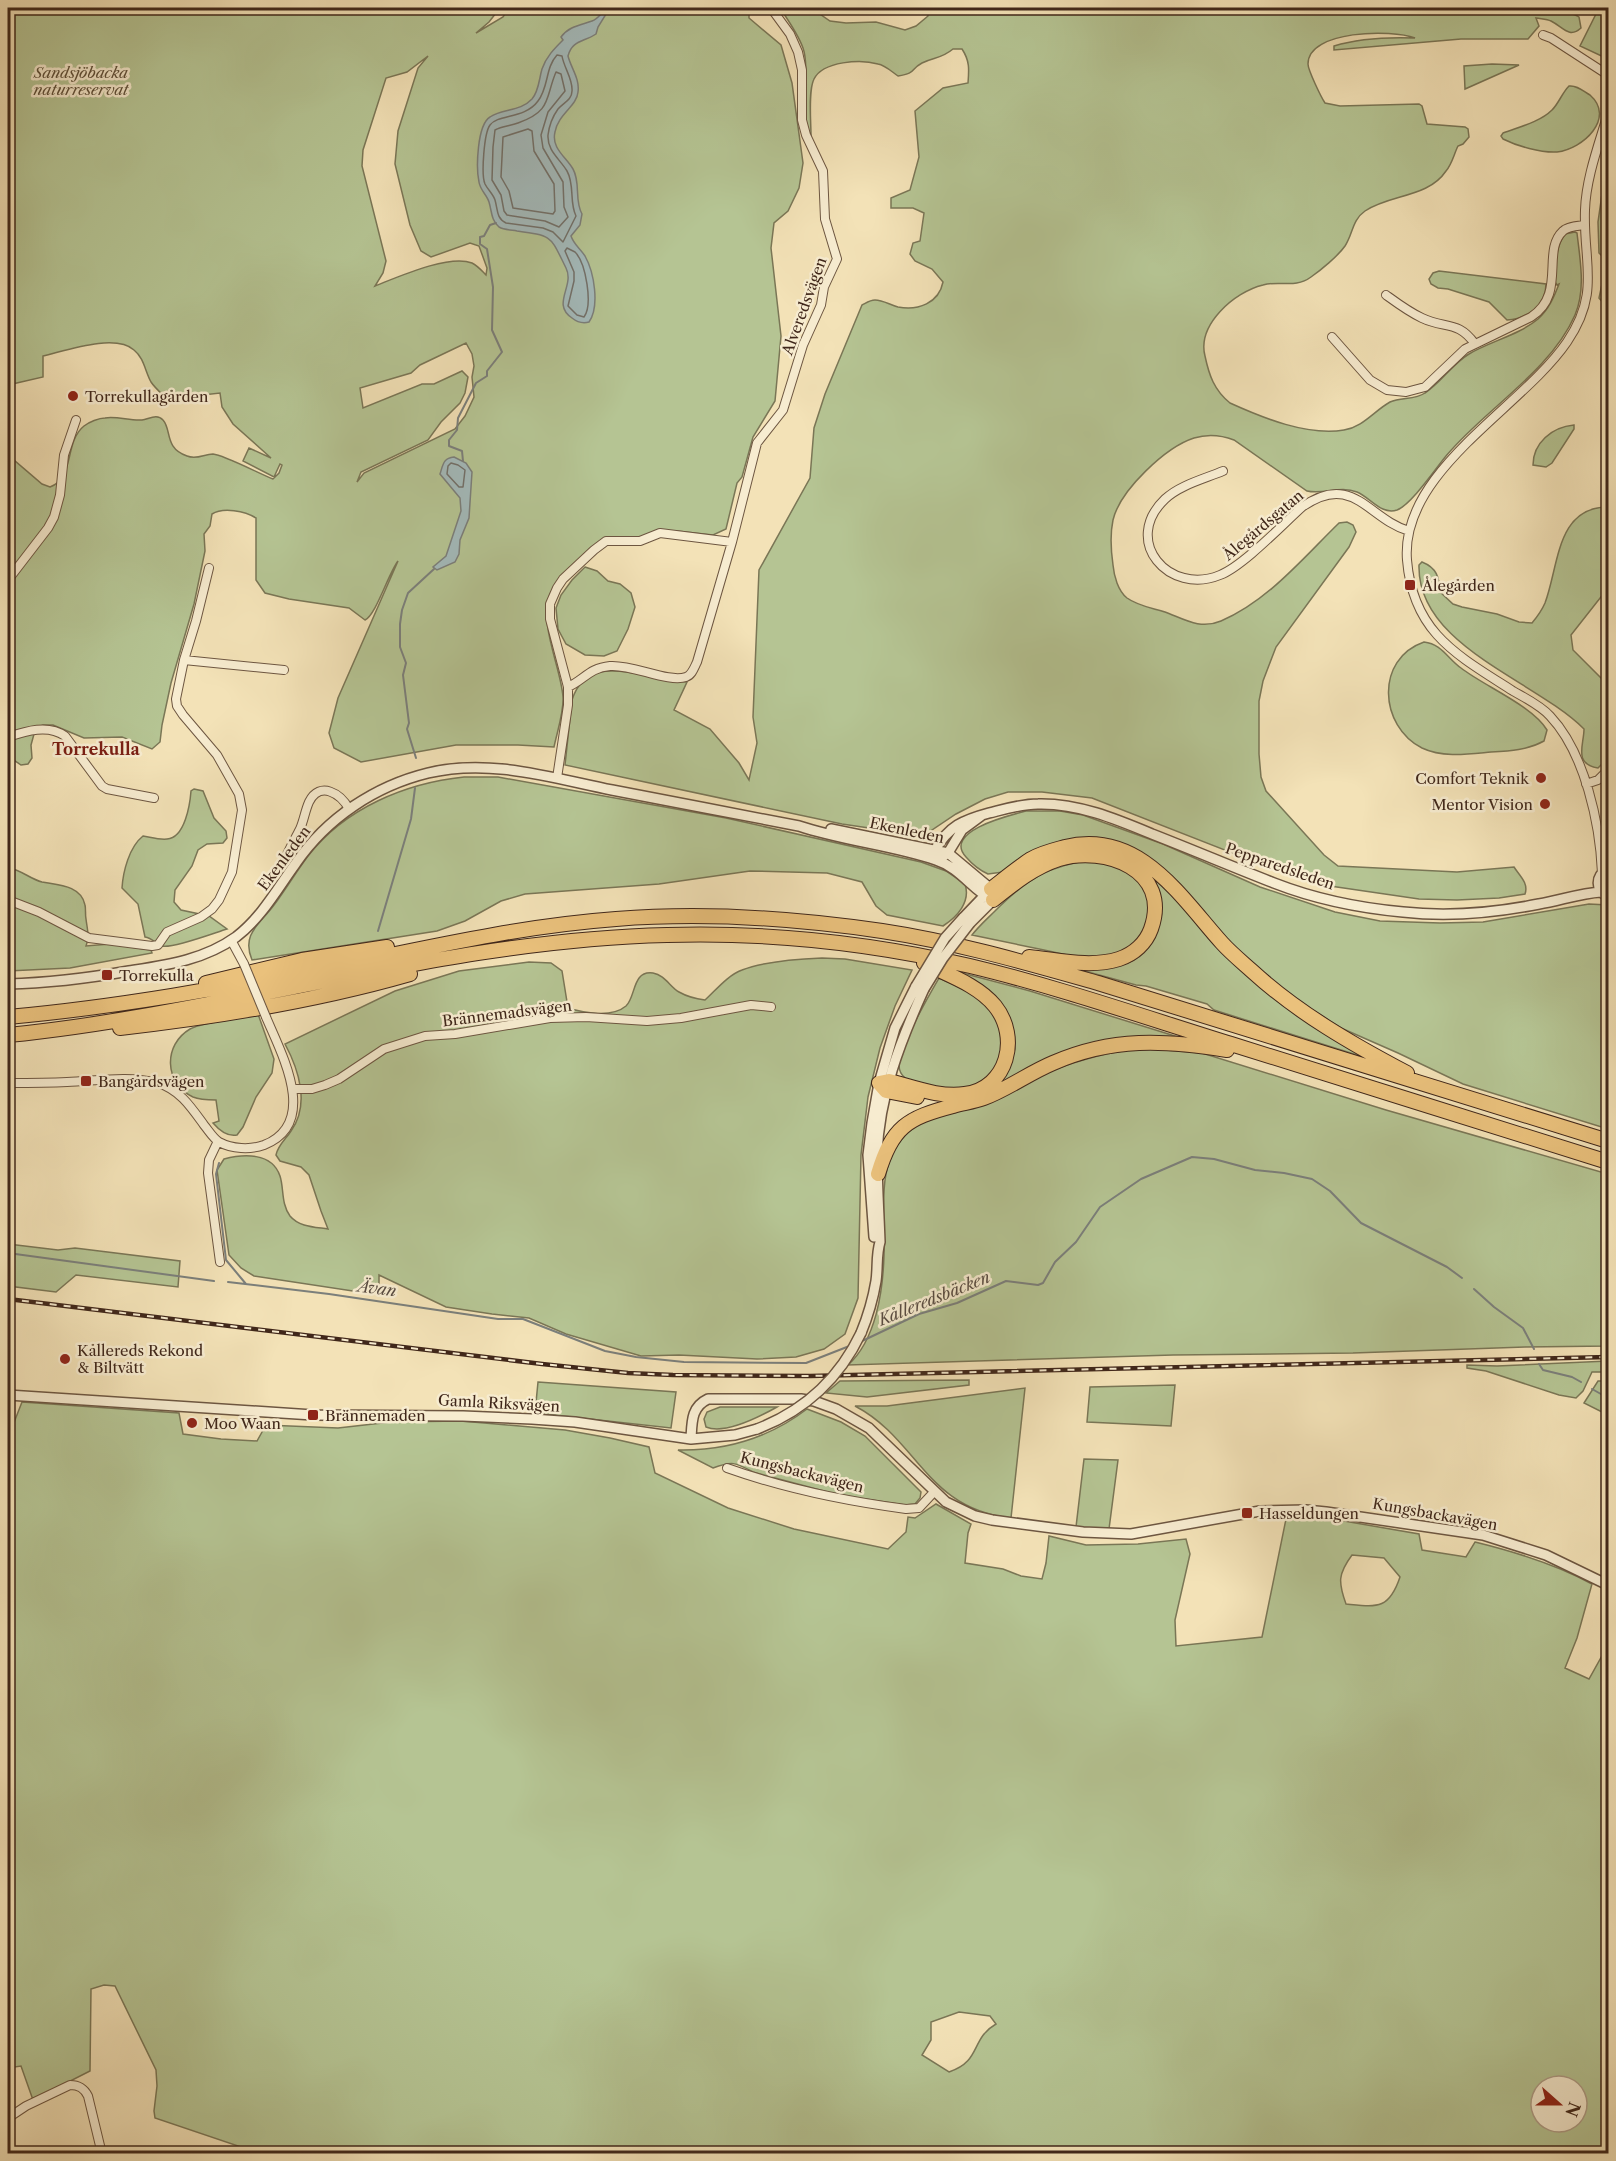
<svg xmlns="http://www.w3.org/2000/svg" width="1616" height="2161" viewBox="0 0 1616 2161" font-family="'Libre Caslon Text',serif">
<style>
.green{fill:#b5c493;stroke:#7a7656;stroke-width:1.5;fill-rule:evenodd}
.water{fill:#a3babb;stroke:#7b7f7b;stroke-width:1.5}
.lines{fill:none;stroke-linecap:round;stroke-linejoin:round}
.shore{stroke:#72706a;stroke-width:1.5}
.stream{stroke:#7b7f7b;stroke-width:2}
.minor-casing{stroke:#6d5641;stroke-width:10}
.tertiary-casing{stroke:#6d5641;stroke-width:12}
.motorway-casing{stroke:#40271a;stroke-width:16}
.minor{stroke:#f7ecd0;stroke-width:8}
.tertiary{stroke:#f7ecd0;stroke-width:9}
.motorway{stroke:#eac17c;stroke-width:14}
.rail-casing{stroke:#40271a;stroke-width:4.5}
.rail{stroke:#f7ecd0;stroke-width:2;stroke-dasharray:7;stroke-linecap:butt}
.minor-bridge-casing{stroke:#6d5641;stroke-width:10;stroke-linecap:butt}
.tertiary-bridge-casing{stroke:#6d5641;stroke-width:12;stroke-linecap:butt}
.minor-bridge{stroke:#f7ecd0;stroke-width:8}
.tertiary-bridge{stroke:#f7ecd0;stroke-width:9}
.poi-dot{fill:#8f2418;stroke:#f7ecd0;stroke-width:2}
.labels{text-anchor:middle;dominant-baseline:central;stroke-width:5;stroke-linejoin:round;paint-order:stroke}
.park-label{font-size:15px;font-style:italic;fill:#5d4e38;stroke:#f7ecd0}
.street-label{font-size:15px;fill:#40271a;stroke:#f7ecd0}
.poi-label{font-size:15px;fill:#40271a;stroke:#f7ecd0;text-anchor:start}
.neighbourhood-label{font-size:16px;font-weight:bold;fill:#7a1f14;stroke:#f7ecd0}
.water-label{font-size:16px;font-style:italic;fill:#594c42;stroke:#f7ecd0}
</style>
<rect width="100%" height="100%" fill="#f3e2b7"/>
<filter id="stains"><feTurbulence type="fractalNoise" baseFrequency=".00333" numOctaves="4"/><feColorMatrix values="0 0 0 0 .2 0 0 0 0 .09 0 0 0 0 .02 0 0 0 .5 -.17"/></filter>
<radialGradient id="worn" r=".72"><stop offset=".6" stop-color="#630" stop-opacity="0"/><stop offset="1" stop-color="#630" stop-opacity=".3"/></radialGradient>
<path class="green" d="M8,8H500L489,22L476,33L503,17L509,8H749V18L781,45L792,83L803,163L799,188L788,211L774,223L771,248L781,336L775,401L753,437L742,477L737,483L726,529L713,535L677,531H655L637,539L608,538C591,553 561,573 551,592C537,621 561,667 563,697C564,712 557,732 554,747L518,745H456L361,762L334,748L329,733L338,698L398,561C388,574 376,615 365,620L349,608L289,599L265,593L256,580V518C245,511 223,507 212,514L210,526L204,534L205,551L194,604L171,683L162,725L160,742L152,749L122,737L84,738L53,725H43L38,727L34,734L31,745L32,758L28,764L21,765L8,756V455L42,484L50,487C75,478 64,442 84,426C89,422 99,418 105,418C117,416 130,421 142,420C149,419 157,413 163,420C172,430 164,448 187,456C197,460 204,454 213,454C224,455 260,474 273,479L279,473L282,465L280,464L274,477L243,461L249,448L271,458L233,424L222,407L220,393L167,399C162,394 155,388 151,382C145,371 144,358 134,350C115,333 65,351 43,356V377L8,385ZM428,56L418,68L398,131L395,164L410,225L421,251L431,257L470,243L479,246L487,268L486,275C482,271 478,266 472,263C449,254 398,277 375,286L383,273L386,261L362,166L363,150L386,78L407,72ZM466,343L472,354L474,366L472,377L474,397L465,416L455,429L364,473L357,482L361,472L428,440L441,422L460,403L465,393L468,377L462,371L434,384H422L363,408L360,388L411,373L420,365Z
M780,8H811L830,21L846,23L876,22L905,30L916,26L928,16L927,8H1556L1557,10C1565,14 1572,12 1579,17L1581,28C1569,39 1563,27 1551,21C1547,19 1541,19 1536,18L1539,26L1528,39H1461L1334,50V46C1360,38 1388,37 1415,38C1392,29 1308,30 1308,64C1308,70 1321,97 1325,103L1340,106L1419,104L1422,106L1427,124L1465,127L1468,129L1469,137L1463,144L1458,146C1454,154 1452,164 1446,171C1428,198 1390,194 1365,211C1352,220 1353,234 1345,246C1338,256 1321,270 1311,277C1295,289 1280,280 1263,285C1234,292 1197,325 1205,356C1209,375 1214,390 1230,403C1263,418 1307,436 1344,430C1363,427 1374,411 1390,402C1401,397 1415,400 1425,393C1442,382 1452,364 1469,354C1491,341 1519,335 1538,319C1549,309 1554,297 1559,284L1557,285L1555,282C1556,266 1555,247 1565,234L1575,232L1577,233C1580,260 1586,289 1575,315C1550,372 1485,409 1446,456C1436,468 1411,505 1397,510C1381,515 1371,498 1357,492C1340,485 1324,495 1307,491L1234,440C1221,435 1207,434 1194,438C1166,447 1120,490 1113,520C1110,534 1111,551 1113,565C1114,576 1118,591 1127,598C1138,606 1152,608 1165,612C1184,619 1200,630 1221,621C1268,601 1303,558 1339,523L1347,522L1353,525L1356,532L1349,547L1276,647L1263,681L1259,701V754L1261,777L1266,791L1324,855L1338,866L1457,872L1514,867C1519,875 1529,883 1525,894L1499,898L1457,900L1419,899L1330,886L1286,874L1092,798L1042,792H1008L985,799L956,814L923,836L842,824L565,765L572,700C584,663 615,670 646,675C660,678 674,680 687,682L674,710L710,729L739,763L749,780L757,743L753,717L759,570L810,478L814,428L825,394L862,305C866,303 870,300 875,300C883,300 890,305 898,307C918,311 939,303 943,282L932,269L915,261L910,254L913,243L920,241L924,213L913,208H891V198L910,190L919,157L915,111L943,88L968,83C969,70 970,61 962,49H953C941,59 934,57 922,63C909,70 917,73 898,76C892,72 885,65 878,64C861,59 823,61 814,79C808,91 811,121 811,135C798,117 811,71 803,48C798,34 788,20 780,8Z
M1599,8H1608V59L1580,46Z
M1492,64L1519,65L1465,89L1464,66Z
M1569,86C1577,85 1583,91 1590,95C1616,118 1583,149 1557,152C1541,153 1517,146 1503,139L1501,136L1503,133C1519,127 1540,122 1552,110C1559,103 1562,93 1569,86Z
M1603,187L1608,195V306L1605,305L1599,298L1602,284V256L1599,253L1598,222Z
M1439,271L1546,284C1546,305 1528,319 1507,320L1489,302L1448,289L1438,288L1431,284L1429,279L1433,273Z
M1574,425V429L1552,463L1546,467L1533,465C1533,443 1552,427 1574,425Z
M1608,507V588L1571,635L1573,650L1607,684L1602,698L1608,703V758L1598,768C1573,764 1584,745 1584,729C1535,680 1417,646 1419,565L1422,562C1437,568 1439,577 1440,592L1453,604L1462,607L1497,614L1519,622L1532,623C1537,617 1542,610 1545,603C1559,566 1556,507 1608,507Z
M585,567L597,571L608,581L620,584L631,593L635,607L628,629L617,651L604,656L585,655L566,644L558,629L556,608L561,595L572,580Z
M1424,642C1442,644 1447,658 1461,668C1484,686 1533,706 1547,730L1544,741C1528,750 1510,751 1491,752C1469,754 1443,758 1422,748C1379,726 1375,659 1424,642Z
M464,777H498L726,818L921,862L946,871L965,884C971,902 957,917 943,926L887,915L876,906L862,882L827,873L750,871L659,884L525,894L501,901L465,921L437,931L252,960C241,934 260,924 274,905C286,889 296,872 308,856C345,808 406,783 464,777Z
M194,789L203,791L214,818L226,831L227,838L223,843L207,844L198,850L192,866L175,890L174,902L181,910L209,916L227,929C214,933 172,949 162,946C155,944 153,938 145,937L138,904L122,888C123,872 129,847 143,836C150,837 159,840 167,839C185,838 190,804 191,791Z
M1026,811H1060L1083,815L1163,844L1260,887L1335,912L1380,921L1440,923L1483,922L1589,904L1608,905V1129L1463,1084L1398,1053L1341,1028L1287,994L1246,959L1142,853L988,874C979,870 972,864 966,857C942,831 1011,815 1026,811Z
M1093,860C1107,864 1123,867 1135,877C1152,893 1154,926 1136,943C1127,952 1111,956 1098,957C1081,959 1061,954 1044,950C1020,945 996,940 972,935C979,926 987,919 995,911C1026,880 1048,865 1093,860Z
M1141,865C1149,872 1158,879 1166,886C1183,904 1196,925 1213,943C1262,993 1315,1028 1376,1061L1214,1010L1207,1004L1146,986L1136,985L1077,969C1113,968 1149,968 1158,925C1160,918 1162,910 1160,902C1157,890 1147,876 1141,865Z
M8,868C20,869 30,879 42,882C57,885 81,885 85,905C86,909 85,914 86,919C87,928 90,937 86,946L110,944L151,950L152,953L70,968L8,971Z
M822,958L845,959L912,970L895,1006L880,1048L868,1097L861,1155L858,1298L845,1334L824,1349L796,1357L757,1359L679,1355L641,1356L566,1334L529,1318L492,1314L446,1307L379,1275V1283L376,1290L366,1293L254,1276L241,1268L229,1255L217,1170L224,1159C243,1154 272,1152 280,1176C284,1188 281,1204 290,1216C299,1227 315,1227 328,1229L321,1211L309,1175L301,1167L280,1161L276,1155C278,1145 286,1139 291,1131C310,1105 299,1070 285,1044L395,991L459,971L529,962L551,963L562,971L568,1008C584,1013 612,1018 626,1006C636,997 632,970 653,973C665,975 670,987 679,992C686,996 697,999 705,1000C716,990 728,975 742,970C765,961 798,959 822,958Z
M947,969L1030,991L1191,1041L1145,1038L990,1091L1011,1062L1015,1049L1014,1033L1008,1017Z
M939,978C958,987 979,994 992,1012C1014,1041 1000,1078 966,1088C951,1093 935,1088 921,1084C910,1082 899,1078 899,1065C900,1045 928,997 939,978Z
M258,1014L274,1059L272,1073L256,1097L243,1127L237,1135C227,1137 219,1130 213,1123L219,1121L216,1100C208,1100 200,1100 193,1097C164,1083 163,1045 190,1029C201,1023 243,1017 258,1014Z
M1141,1048L1202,1053L1386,1110L1608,1174V1346L1525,1347L1353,1353L1173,1355L848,1365C876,1340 883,1291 884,1255C886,1213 873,1162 911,1130C931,1112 970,1112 996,1100C1008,1094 1019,1085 1032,1079C1067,1063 1102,1053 1141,1048Z
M8,1244L58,1250L75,1248L180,1261L178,1287L76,1275L56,1292L8,1286Z
M1608,1361V1372H1592L1583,1391L1576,1398L1559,1395L1486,1371L1467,1368V1365L1497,1366Z
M969,1380V1385L867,1397L826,1393L840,1381Z
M1598,1381H1608V1415L1584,1403Z
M538,1382L676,1392L671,1428L535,1413Z
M1175,1385L1171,1426L1087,1422L1090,1387Z
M1025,1388L1011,1518C926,1509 918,1439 855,1406H887Z
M22,1402L179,1413L183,1434L221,1439L257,1441L266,1425L338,1428L391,1422L461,1421L565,1430L610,1438L649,1447L655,1473L728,1508L794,1529L888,1549L906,1532L908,1517L915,1518L936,1504L971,1524L968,1533L965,1563L1003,1569L1021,1576L1042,1579L1046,1563L1049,1536L1086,1545L1138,1544L1186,1539L1190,1554L1175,1620L1176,1646L1262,1637L1286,1519L1344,1521L1419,1534L1422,1550L1466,1557L1475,1542C1516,1552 1555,1564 1592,1584L1577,1638L1565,1668L1589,1679L1603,1654L1608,1656V2153H250V2150L155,2118L154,2111L157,2086L156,2070L115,1986L104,1985L91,1989L90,2071L33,2100L21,2066L8,2068V1425H13ZM1352,1555L1384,1558L1400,1577C1389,1610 1377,1607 1346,1604C1338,1582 1338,1574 1352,1555ZM959,2012L990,2016L996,2024C970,2039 982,2061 949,2072L922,2055L931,2040V2022ZM1541,2086H1577V2122H1541Z
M720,1407H777C761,1416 725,1435 706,1427L704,1419L707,1412Z
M807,1409L841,1422L865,1436L921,1492L920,1498L915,1504L905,1505L839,1495L753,1472C735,1462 732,1461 713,1468L678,1450C726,1451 769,1438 807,1409Z
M1084,1459L1118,1460L1109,1529L1076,1527Z"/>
<path class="water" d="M607,8H611L609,14H606L598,27L596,34C584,42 572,40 568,56C571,68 580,79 578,92C577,106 558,114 555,132C551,148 566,157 573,169C581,183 574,200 582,214L580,225L571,236C574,245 580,248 585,256C594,272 600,306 589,322C582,324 577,322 572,318C551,304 575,286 566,268C550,236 554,236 517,231C511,230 504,230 499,227C491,220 492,212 489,202C487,195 480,190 479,182C476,168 477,125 490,117C503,108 520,112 532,99C539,91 539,79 542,69C546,57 554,49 563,40L561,37C569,26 581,25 592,21C598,19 602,12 607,8Z
M454,457L466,463L472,472L469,518L460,540L459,554L455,562L437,570L433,567L446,556L461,511L460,498L440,474C443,465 443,458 454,457Z"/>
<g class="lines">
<path class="shore" d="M557,55L562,56C564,68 573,79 572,91C572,100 563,103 558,109C553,116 549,127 548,135C547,151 560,159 567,171C575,185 569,202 576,216L563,242L553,232L543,228L506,223C496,218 498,210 495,200C493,194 488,190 485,184C481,175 484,133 490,125C498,114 525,119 538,101C549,87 545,68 557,55Z
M556,72L561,74L565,91L548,112L541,135L543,148L563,182L564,207L568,217L559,227L545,221L507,215L504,211L501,195L492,180L493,147L495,130C502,126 510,126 518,123C552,111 545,98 556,72Z
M528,129L532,131L534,151L554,184L555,211L553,214L513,208L509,191L501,177L503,137Z
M567,248C569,249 573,251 575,252C586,263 593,305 584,317L577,315L568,306L574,281V272L565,251Z
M451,463L458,465L465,470L463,487H459L447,474L448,466Z"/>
<path class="stream" d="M463,461L462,451L449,446V440L457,430L458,418L476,383L487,376V371L502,352L492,330L493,287L487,249L480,244V237L484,236L490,225L496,223
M416,758L407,729L409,723L403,675L406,663L400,647V624L402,610L408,593L434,569
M378,931L411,819L415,788
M219,1163L216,1174L226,1260L246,1284
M8,1253L214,1281
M228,1282L329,1294L498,1319H523L605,1351L636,1357L684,1362L806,1363L852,1345
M1474,1289L1494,1307L1523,1328L1534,1349
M860,1342L919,1314L957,1303L1006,1281L1038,1285L1043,1283L1055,1262L1076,1242L1100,1207L1141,1179L1192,1157L1214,1159L1255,1170L1284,1173L1312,1179L1330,1191L1361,1223L1447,1267L1462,1278
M1539,1364L1543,1370L1572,1377L1581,1382
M1592,1389L1608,1398"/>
<g class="minor-casing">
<path id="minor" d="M1543,35L1551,38L1608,75
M1386,295C1397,303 1409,312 1422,318C1445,329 1458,320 1475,344
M1332,337L1370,380L1387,390L1406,392L1425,387L1465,349L1531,317C1567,294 1541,251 1563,231C1568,226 1578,226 1585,225
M1223,471C1204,479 1180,485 1165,499C1121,541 1169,596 1220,575C1243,566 1282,525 1302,507C1353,471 1368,519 1409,531
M8,580L48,528L54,517L60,495L64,455L76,420
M184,660L284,670
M568,687C584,680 589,668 610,666C632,664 668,683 686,677C692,675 694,668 697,662L732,542L757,443L783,410L803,345L821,305L824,287L837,259L825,219L823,171L806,135L802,120V70L798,52L790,34L771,8
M8,737C26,731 48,724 65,736L102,786L107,789L154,798
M557,778L568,705V687L550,619V604L557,588L563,579L594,550L606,541H640L660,533L732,542
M1586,784L1598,780L1608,770
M1602,845L1608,858
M285,859C289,849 295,839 300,829C304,820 305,811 309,802C320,780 341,794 349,809
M1602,873C1600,824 1585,753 1550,716C1540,705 1525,698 1513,691C1457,655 1413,633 1407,560C1400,471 1522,408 1567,342C1601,292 1583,263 1585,210C1586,178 1599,144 1608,113
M8,900L39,912L89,938L152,946L158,945L167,932L201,917L212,909L219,900L232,872L242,810L239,794L217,755L183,715L177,706L176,699L184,660L196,621L209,568
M231,940L244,964
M8,1083C27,1083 47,1083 67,1082C96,1081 129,1075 158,1083C180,1090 191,1107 204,1125C209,1131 213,1138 219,1142C232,1149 250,1150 264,1145C320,1123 281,1053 266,1017
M293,1089H312L325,1085L339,1079L384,1049L425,1036L455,1034L550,1018L586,1017L647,1021L681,1018L751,1005L771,1007
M218,1141L209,1160L208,1173L220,1262
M727,1468C786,1489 845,1501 906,1509L919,1508L934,1492
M8,2118L26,2106L70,2085C79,2085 84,2088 88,2096L102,2154"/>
</g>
<g class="tertiary-casing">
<path id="tertiary" d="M831,829L948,853L991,889L992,895
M944,856L948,853L962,830L981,816
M937,860L935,850C949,826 963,820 989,813C1005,809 1021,804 1038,804C1078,803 1116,819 1152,834C1193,850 1233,867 1274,883C1315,899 1359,908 1403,912C1448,917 1494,913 1539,904C1559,901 1580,893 1601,892
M1608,869C1595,876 1595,890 1608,897
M963,918L987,893
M970,923L993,900
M8,984C49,983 89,978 129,971C167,965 204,960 236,937C262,917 277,889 296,863C327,818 375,786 428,773C490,758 552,778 612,790C674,802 737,814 799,826C844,841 892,845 936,860C961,868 973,891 993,900
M874,1237L868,1155L872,1123L879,1083L895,1028L916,986
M861,1333C868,1316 873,1299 876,1281C878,1268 876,1255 880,1242C879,1213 877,1184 877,1155C879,1096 900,1042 924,989
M8,1395L313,1415L463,1416L532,1419L575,1422L691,1439L735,1435L757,1429
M691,1439C692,1422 691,1407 708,1399H801L814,1401L836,1409L869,1428L946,1502L975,1516L992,1520L1083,1532L1131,1534L1260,1511L1306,1510L1326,1512L1483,1535L1546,1555L1608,1585"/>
</g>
<g class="motorway-casing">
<path id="motorway" d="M991,889C1004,879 1017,868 1031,859C1041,853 1054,850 1065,847C1139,829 1180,896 1222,943C1231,953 1242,962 1252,971C1298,1013 1352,1044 1407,1073
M993,900C1013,884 1034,867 1059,859C1105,845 1172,870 1151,929C1146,943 1134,954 1119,959C1090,968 1059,960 1029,957
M206,983L302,960L387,947
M8,1017C119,1007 228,987 337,966C430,947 521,926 616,919C705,912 794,918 882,931C955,942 1027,963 1098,983L1608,1141
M120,1028C217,1017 316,1001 410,974
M8,1035C229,1013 444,940 667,935C769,932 871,943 970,966C1058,987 1144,1017 1231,1044C1357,1083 1482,1123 1608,1162
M879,1083L889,1081C913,1087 940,1098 965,1094C1008,1088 1020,1037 995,1006C978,985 948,975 924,963
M879,1083L886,1091L917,1097
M878,1174C892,1127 907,1118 953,1106C963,1103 973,1102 984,1098C1008,1089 1029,1073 1053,1063C1112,1037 1165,1040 1227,1050"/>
</g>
<use href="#minor" class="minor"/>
<use href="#tertiary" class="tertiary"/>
<use href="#motorway" class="motorway"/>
<g class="rail-casing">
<path id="rail" d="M8,1299L542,1364L628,1373L673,1375L810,1376L1608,1357"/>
</g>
<use href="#rail" class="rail"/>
<g class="minor-bridge-casing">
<path id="minor-bridge" d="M244,964L266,1017"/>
</g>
<g class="tertiary-bridge-casing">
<path id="tertiary-bridge" d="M916,986L945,938L963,918
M924,989L943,958L970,923
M757,1429C804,1411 839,1379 861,1333"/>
</g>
<use href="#minor-bridge" class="minor-bridge"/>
<use href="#tertiary-bridge" class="tertiary-bridge"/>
</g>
<g class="poi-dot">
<circle cx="73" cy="396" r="6"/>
<rect x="1404" y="579" width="12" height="12" rx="3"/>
<circle cx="1541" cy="778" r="6"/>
<circle cx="1545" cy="804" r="6"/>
<rect x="101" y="969" width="12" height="12" rx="3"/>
<rect x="80" y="1075" width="12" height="12" rx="3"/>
<circle cx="65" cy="1359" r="6"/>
<rect x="307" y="1409" width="12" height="12" rx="3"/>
<circle cx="192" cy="1423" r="6"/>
<rect x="1241" y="1507" width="12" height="12" rx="3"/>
</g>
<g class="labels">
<g class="park-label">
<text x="81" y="72">Sandsjöbacka<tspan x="81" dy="17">naturreservat</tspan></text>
</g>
<g class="street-label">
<text transform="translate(804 306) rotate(-70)">Alveredsvägen</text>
<text transform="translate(1263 525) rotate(-40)">Ålegårdsgatan</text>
<text transform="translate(907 830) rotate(12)">Ekenleden</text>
<text transform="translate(284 858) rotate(-53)">Ekenleden</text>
<text transform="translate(1280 866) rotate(19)">Pepparedsleden</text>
<text transform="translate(507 1013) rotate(-7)">Brännemadsvägen</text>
<text transform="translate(499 1403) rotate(3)">Gamla Riksvägen</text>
<text transform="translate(802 1472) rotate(14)">Kungsbackavägen</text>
<text transform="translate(1435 1514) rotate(10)">Kungsbackavägen</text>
</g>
<g class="poi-label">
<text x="85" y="396">Torrekullagården</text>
<text x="1422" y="585">Ålegården</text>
<text x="1529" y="778" text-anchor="end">Comfort Teknik</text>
<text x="1533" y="804" text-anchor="end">Mentor Vision</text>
<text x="119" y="975">Torrekulla</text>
<text x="98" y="1081">Bangårdsvägen</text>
<text x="77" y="1350">Kållereds Rekond<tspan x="77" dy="17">&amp; Biltvätt</tspan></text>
<text x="325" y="1415">Brännemaden</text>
<text x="204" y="1423">Moo Waan</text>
<text x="1259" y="1513">Hasseldungen</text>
</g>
<g class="neighbourhood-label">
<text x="96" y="749">Torrekulla</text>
</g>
<g class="water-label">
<text transform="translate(377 1288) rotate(7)">Ävan</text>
<text transform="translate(934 1298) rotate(-22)">Kålleredsbäcken</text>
</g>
</g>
<rect width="1616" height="2161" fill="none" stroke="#f3e2b7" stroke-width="30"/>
<rect x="9" y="9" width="1598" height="2143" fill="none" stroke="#40271a" stroke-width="3"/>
<rect x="15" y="15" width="1586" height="2131" fill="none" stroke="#40271a" stroke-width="1.5"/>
<g transform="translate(1559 2104) rotate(111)"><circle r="28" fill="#f7ecd0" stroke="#ae9d87" stroke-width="1.5"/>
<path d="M0-4.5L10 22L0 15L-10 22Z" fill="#8f2418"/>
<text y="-9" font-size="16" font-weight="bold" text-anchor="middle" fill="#40271a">N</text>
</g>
<rect width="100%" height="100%" filter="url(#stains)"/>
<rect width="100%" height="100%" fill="url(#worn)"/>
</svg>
